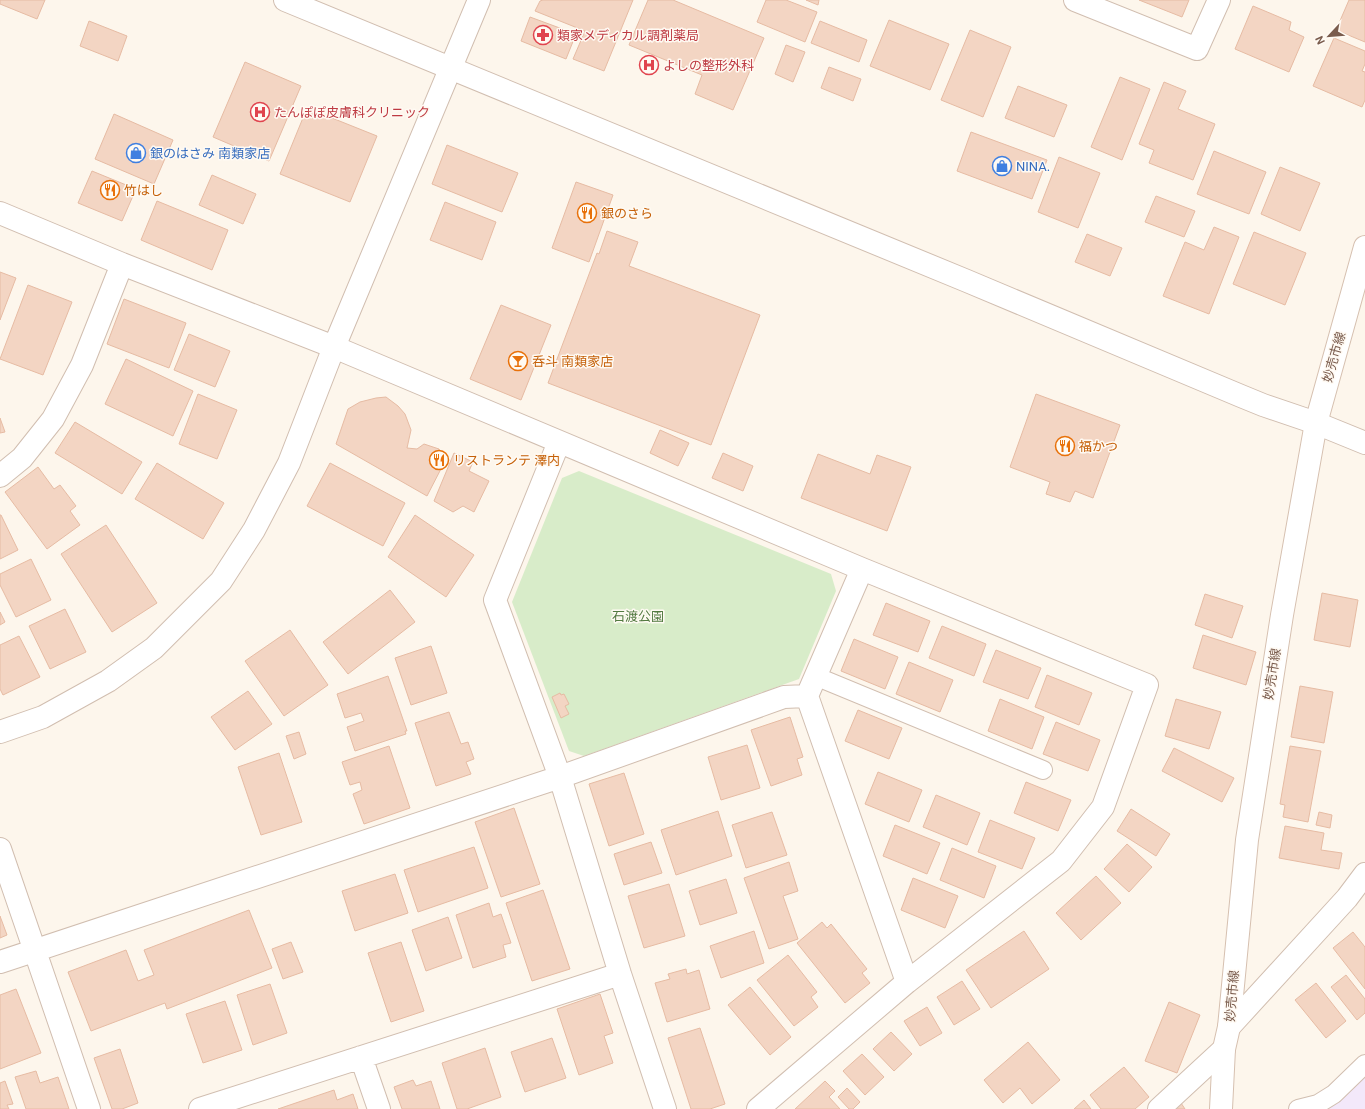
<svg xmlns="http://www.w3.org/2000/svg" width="1365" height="1109" viewBox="0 0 1365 1109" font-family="Roboto,'Noto Sans JP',sans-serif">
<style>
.education{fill:#f3e8fa}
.green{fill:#d8ecc9}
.building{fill:#f3d5c3;stroke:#e6bba3}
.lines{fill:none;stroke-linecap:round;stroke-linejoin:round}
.service-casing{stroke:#d1beb0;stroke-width:20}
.minor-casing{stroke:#d1beb0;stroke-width:24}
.tertiary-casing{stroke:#d1beb0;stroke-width:24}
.secondary-casing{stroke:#d6c0b0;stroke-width:24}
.service{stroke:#fff;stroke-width:18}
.minor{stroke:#fff;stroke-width:22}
.tertiary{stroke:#fff;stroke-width:22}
.secondary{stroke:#fff;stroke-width:22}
.labels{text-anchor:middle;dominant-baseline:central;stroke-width:3;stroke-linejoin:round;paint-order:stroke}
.health-label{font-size:13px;fill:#be3a42;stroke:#fffaf3;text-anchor:start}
.shop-label{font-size:13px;fill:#366cbe;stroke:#fffaf3;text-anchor:start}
.food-label{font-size:13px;fill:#c56008;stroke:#fffaf3;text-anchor:start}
.street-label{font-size:13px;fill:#7a5c4d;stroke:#fffaf3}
.park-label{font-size:13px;fill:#537a41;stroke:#fffaf3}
</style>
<rect width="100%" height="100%" fill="#fdf6ec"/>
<path class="education" d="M1365,1073V1109H1325Z"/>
<path class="green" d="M579,471L831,574L836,591L799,679L584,756L569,751L512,602L562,478Z"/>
<path class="building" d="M0,0H45L37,19L0,4Z
M543,0H633L604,71L573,59L585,31L535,11L540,1Z
M648,0H673L764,38L733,110L695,94L702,75L629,45Z
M766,0H786L817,12L805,42L757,22Z
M806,0H819L818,5Z
M1139,0H1189L1182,17Z
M1349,0H1365V42L1336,30Z
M1253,6L1291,22L1289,30L1304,37L1289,72L1235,49Z
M530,17L576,34L566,59L521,41Z
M889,20L949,44L930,90L870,66Z
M89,21L127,36L118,61L80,46Z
M820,21L867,40L859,62L811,43Z
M970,30L1011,47L983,117L941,100Z
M1334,38L1365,51V64L1362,71L1365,72V100L1362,107L1313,86Z
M786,45L805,52L793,82L775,74Z
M245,62L301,86L269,161L213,137Z
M829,67L861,79L853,101L821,88Z
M1120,77L1150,89L1122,160L1091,147Z
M1164,82L1186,91L1178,109L1215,124L1193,180L1149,163L1154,150L1139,144Z
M1018,86L1067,105L1054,137L1005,118Z
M307,108L377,136L350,202L280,174Z
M114,114L173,140L154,184L95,159Z
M971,132L1047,160L1032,199L957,171Z
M447,145L518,173L502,212L432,184Z
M1214,151L1266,172L1249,214L1197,194Z
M1059,157L1100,173L1078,228L1038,212Z
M1280,167L1320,183L1300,231L1261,214Z
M92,171L136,189L122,221L78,203Z
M212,175L256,194L243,224L199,205Z
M576,182L613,195L589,262L552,248Z
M1156,196L1195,211L1184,237L1145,222Z
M157,201L228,230L212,270L141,240Z
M445,202L496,222L482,260L430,240Z
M1214,227L1239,237L1209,314L1163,296L1185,242L1204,250Z
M607,231L638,242L629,266L760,315L711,445L548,383L597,253L599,254Z
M1254,232L1306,253L1285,305L1233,284Z
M1087,234L1122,248L1110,276L1075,262Z
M0,272L16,278L0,320Z
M28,285L72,302L43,375L0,359Z
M124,299L186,323L169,368L107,344Z
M501,305L551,325L521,400L470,379Z
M189,334L230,351L215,387L174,370Z
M126,359L193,391L173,436L105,404Z
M198,394L237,410L217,459L179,444Z
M1036,394L1120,425L1093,498L1075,491L1070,502L1046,494L1050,482L1010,467Z
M386,397L398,406L405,414L411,430L407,448L417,449L424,444L439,449L444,463L427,496L336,444L348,409L360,402L376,398Z
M0,418L5,432L0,433Z
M75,422L142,462L122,494L55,453Z
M660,430L689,443L678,466L650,453Z
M454,453L473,462L469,471L489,481L474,512L463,506L453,512L434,501Z
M723,453L753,466L743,491L712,478Z
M818,454L870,474L877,455L911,467L887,531L801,498Z
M157,463L224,503L203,539L135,499Z
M330,463L405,503L383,546L307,506Z
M38,467L54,489L60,485L76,506L70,511L80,525L47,549L5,492Z
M0,515H1L18,550L0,559Z
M415,515L474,555L446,597L388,557Z
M106,525L157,603L112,632L61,554Z
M31,559L51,600L16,617L0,585V574Z
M390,590L415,622L348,674L323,642Z
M1322,593L1358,600L1350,647L1314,640Z
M1205,594L1243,606L1232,638L1195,625Z
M886,603L930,621L918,652L873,635Z
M65,609L86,652L50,669L29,626Z
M0,612L5,622L0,625Z
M942,626L986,644L974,676L929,658Z
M290,630L328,685L284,716L245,661Z
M1203,635L1256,652L1246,685L1193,668Z
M19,636L40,677L3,695L0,689V645Z
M854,639L898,657L885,689L841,671Z
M431,646L447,693L411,705L395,658Z
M996,650L1041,668L1028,699L983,682Z
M909,662L953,680L940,712L896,694Z
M1047,675L1092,693L1079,725L1035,707Z
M388,676L407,731H405L406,734L355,751L347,727L364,721L361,713L345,718L337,694Z
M1300,686L1333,692L1324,743L1291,737Z
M248,691L272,724L235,750L211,717Z
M560,693L561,695L564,694L569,704L565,706L569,714L561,718L552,697Z
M1000,699L1044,717L1032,749L988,731Z
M1176,699L1221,712L1209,749L1165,736Z
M858,710L902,728L889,759L845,741Z
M449,712L461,744L468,742L474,759L466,762L471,774L436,786L415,723Z
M790,717L803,757L797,759L802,775L771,786L751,730Z
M1056,722L1100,740L1088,771L1043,754Z
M299,732L306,754L294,759L286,736Z
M747,745L760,788L721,800L708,757Z
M389,746L410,808L364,824L353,794L362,790L360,782L350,785L342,762Z
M1290,746L1321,751L1308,822L1283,817L1285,805L1280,804Z
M1174,748L1234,778L1222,802L1162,771Z
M279,753L302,822L261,835L238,767Z
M878,772L922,790L909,822L865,804Z
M624,773L644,834L609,846L589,784Z
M1026,782L1071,800L1058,831L1014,813Z
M936,795L980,813L967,845L923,827Z
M514,808L540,884L501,897L475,822Z
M1131,809L1170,834L1156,856L1117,831Z
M718,811L732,856L676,875L661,830Z
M772,812L787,855L746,868L732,825Z
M1319,812L1332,815L1330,828L1316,825Z
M990,820L1035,838L1022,869L978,852Z
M895,825L940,843L927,874L883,856Z
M1285,826L1324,833L1321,850L1342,853L1339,869L1279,858Z
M651,842L662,873L624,885L614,854Z
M1127,844L1152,867L1129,892L1104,869Z
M474,847L488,888L418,912L404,870Z
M952,848L996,866L984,898L940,880Z
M789,862L798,891L783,896L798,939L769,949L744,878Z
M395,874L408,913L355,931L342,891Z
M1096,876L1121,903L1081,940L1056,913Z
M913,878L958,896L945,928L901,910Z
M726,879L737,913L700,925L689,891Z
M669,884L685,936L644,948L628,896Z
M543,890L570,969L532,981L506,903Z
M489,903L493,917L501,914L511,943L503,945L506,957L473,968L456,915Z
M249,910L272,968L167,1009L165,1003L91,1031L68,972L126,950L138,981L154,975L144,950Z
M0,916L7,935L0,938Z
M448,917L462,958L426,971L412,930Z
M822,922L827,928L831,924L867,969L862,973L870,983L845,1003L797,943Z
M754,931L764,963L721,978L710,946Z
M1024,931L1049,969L991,1008L966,970Z
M1353,932L1365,947V989L1333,948Z
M291,942L303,972L283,979L272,949Z
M401,942L424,1011L391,1022L368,953Z
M788,955L817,992L811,997L818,1007L794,1026L757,980Z
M686,969L687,974L699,970L710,1009L667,1022L655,983L670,979L668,974Z
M1346,975L1365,999V1013L1357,1020L1331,987Z
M962,981L980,1009L954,1025L937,997Z
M1316,983L1346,1021L1326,1038L1295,1000Z
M270,984L287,1033L253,1045L237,995Z
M750,987L791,1037L770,1055L728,1005Z
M16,989L41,1053L0,1069V995Z
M600,994L613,1033L604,1036L613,1063L579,1075L557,1009Z
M225,1001L242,1050L203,1063L186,1014Z
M1169,1002L1200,1015L1177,1073L1145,1061Z
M927,1007L942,1033L920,1046L904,1021Z
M700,1028L725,1104L710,1109H691L668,1038Z
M891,1032L912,1054L894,1071L873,1049Z
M552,1038L566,1078L525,1092L511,1052Z
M1028,1042L1060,1080L1032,1104L1020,1088L1003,1103L984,1080Z
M485,1048L501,1097L467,1109H457L442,1063Z
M120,1049L138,1103L122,1109H112L94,1058Z
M862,1054L884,1077L865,1095L843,1071Z
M1124,1067L1149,1097L1135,1109H1101L1090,1095Z
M36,1071L40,1083L58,1077L69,1109H26L15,1077Z
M413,1080L416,1086L431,1081L440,1109H402L394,1087Z
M5,1081L13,1104L7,1105L9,1109H0V1083Z
M825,1081L835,1091L829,1097L840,1109H795Z
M847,1088L860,1102L853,1109H849L838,1097Z
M334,1090L337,1100L353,1094L358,1109H278Z
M1084,1100L1091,1109H1074Z
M1181,1103L1185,1109H1174Z"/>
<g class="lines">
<g class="service-casing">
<path id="service" d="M815,676L1043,770
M1298,1109L1318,1104L1334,1094L1365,1064"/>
</g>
<g class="minor-casing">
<path id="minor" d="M1075,0L1197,49L1219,0
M0,213L122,264L334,347L862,569L1147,685L1103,807L1061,861L907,982L758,1109
M559,442L495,600L560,777L620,974L665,1109
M0,476L22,458L53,419L82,365L122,264
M862,569L807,696L907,982
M0,849L89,1109
M0,962L560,777L784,697L807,696
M1229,1027L1347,898L1365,874
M361,1057L379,1109
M200,1109L620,974
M1159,1109L1224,1049"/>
</g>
<g class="tertiary-casing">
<path id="tertiary" d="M285,0L967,281L1241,396L1263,405L1316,423L1365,443
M0,732L43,717L108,681L154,648L221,581L254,530L289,463L334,347L479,0"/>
</g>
<g class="secondary-casing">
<path id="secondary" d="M1221,1109L1224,1049L1229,1027L1247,840L1282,615L1316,423L1365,247"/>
</g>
<use href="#service" class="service"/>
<use href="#minor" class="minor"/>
<use href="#tertiary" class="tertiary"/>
<use href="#secondary" class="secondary"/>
</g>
<defs>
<g id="pharmacy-ring" transform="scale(1)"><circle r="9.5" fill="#fffaf3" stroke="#e0444e" stroke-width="1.5"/><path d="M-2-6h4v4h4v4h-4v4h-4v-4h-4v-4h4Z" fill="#e0444e"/></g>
<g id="hospital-ring" transform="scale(1)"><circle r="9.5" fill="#fffaf3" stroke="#e0444e" stroke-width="1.5"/><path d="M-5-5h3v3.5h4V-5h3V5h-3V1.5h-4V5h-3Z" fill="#e0444e"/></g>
<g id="shop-ring" transform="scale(1)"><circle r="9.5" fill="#fffaf3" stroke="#3f7fe0" stroke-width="1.5"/><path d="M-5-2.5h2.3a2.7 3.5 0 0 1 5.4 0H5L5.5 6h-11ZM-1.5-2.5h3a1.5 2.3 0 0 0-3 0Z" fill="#3f7fe0"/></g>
<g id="restaurant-ring" transform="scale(1)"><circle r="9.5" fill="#fffaf3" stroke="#e8710a" stroke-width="1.5"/><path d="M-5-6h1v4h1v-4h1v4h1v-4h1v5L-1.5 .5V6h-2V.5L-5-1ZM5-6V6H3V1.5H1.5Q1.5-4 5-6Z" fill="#e8710a"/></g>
<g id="bar-ring" transform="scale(1)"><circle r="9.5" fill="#fffaf3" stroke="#e8710a" stroke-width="1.5"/><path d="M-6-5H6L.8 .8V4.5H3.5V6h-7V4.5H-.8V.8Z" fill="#e8710a"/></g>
</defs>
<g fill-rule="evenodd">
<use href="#pharmacy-ring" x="543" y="35"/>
<use href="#hospital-ring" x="649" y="65"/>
<use href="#hospital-ring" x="260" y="112"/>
<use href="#shop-ring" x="136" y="153"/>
<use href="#shop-ring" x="1002" y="166"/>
<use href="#restaurant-ring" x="110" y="190"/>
<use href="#restaurant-ring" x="587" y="213"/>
<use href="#bar-ring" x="518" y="361"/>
<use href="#restaurant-ring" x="1065" y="446"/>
<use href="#restaurant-ring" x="439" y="460"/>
</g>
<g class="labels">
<g class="health-label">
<text x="557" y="35">類家メディカル調剤薬局</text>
<text x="663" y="65">よしの整形外科</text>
<text x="274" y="112">たんぽぽ皮膚科クリニック</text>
</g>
<g class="shop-label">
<text x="150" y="153">銀のはさみ 南類家店</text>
<text x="1016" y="166">NINA.</text>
</g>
<g class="food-label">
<text x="124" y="190">竹はし</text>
<text x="601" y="213">銀のさら</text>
<text x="532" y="361">呑斗 南類家店</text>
<text x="1079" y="446">福かつ</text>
<text x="453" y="460">リストランテ 澤内</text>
</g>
<g class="street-label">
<text transform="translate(1334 357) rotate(-74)">妙売市線</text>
<text transform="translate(1272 674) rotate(-81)">妙売市線</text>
<text transform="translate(1232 996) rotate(-85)">妙売市線</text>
</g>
<g class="park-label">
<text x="638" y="616">石渡公園</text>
</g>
</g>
<g transform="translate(1329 36) rotate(244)" stroke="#fffaf3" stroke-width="3" paint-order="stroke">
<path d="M0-3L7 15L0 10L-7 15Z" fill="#7a5c4d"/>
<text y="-6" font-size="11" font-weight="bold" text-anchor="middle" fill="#7a5c4d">N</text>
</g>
</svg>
